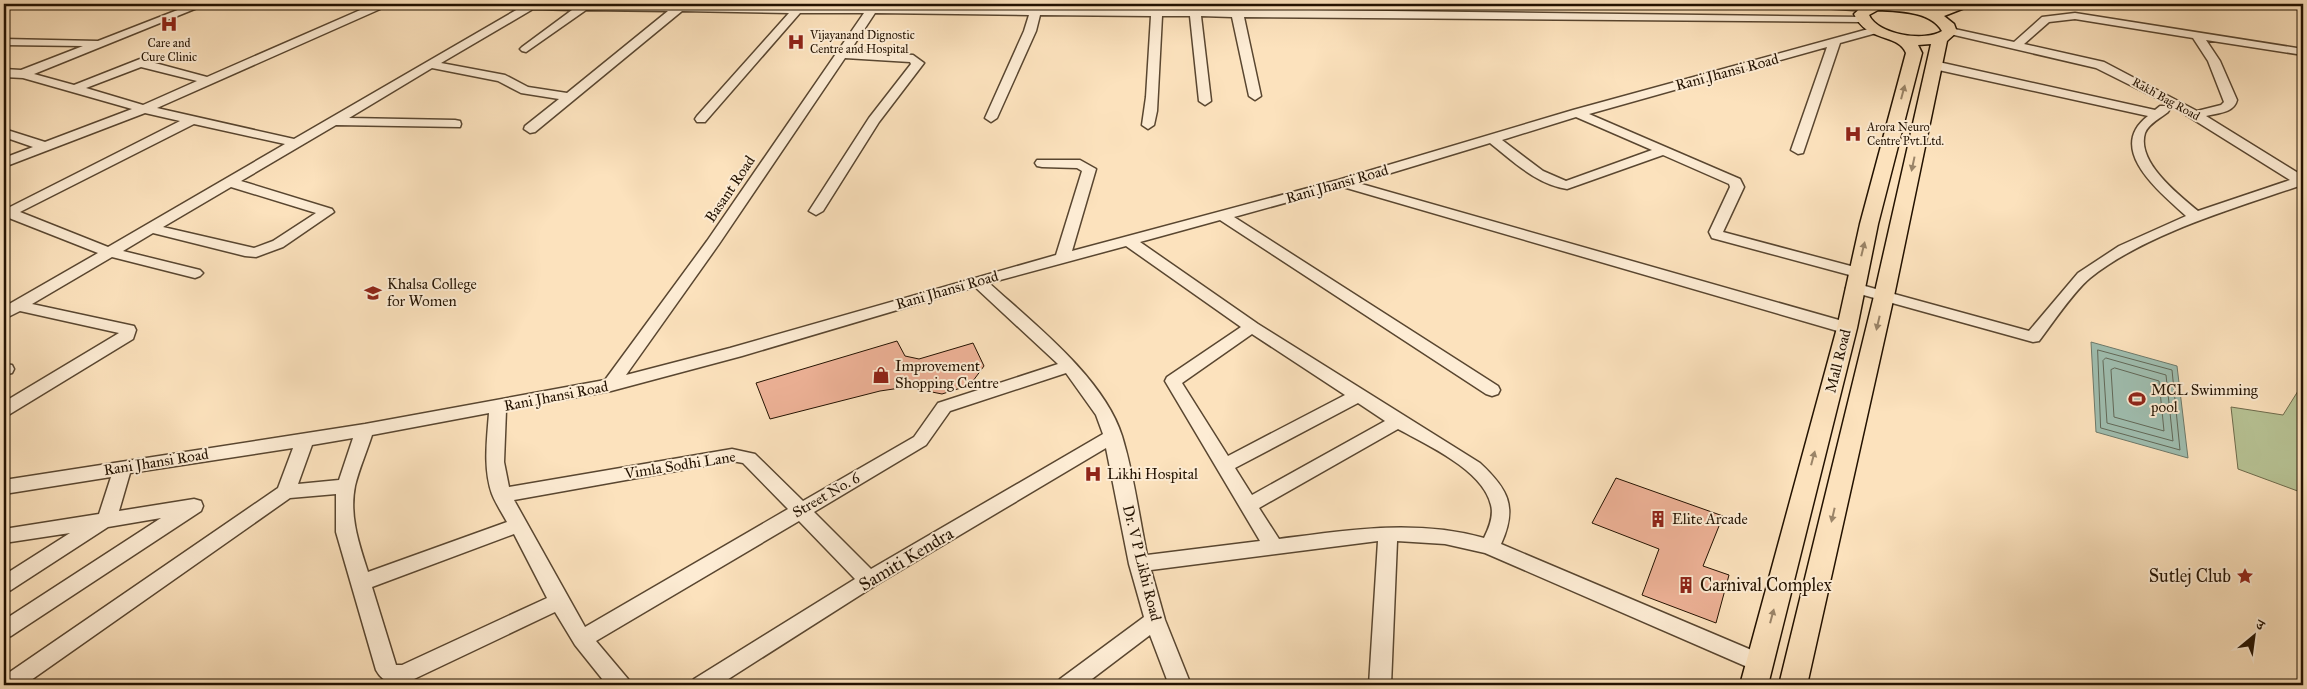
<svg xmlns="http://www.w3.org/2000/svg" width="2307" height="689" viewBox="0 0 2307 689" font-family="'IM FELL Great Primer','Noto Serif Devanagari',serif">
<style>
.green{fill:#b8c496;stroke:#6e6b4c}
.water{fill:#9fbeb0;stroke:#6d796a}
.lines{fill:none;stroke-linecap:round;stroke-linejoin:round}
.shore{stroke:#616858;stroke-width:1}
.building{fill:#eeb297;stroke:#231201}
.minor-casing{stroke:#594630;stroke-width:3}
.major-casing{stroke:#231201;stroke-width:3}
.minor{fill:#fdecd4;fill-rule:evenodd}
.major{fill:#fce2bd;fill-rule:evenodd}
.oneway{fill:#9a8468}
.labels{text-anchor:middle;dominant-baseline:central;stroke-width:4;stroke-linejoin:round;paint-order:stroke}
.far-poi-label{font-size:12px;fill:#231201;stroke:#fdecd4;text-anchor:start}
.far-street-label{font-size:12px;fill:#231201;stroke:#fdecd4}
.street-label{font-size:15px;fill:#231201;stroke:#fdecd4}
.poi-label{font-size:15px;fill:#231201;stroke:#fdecd4;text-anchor:start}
.near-street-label{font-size:18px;fill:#231201;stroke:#fdecd4}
.near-poi-label{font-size:18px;fill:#231201;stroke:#fdecd4;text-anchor:end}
</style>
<rect width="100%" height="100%" fill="#fce2bd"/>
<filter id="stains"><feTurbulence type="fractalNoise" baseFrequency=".004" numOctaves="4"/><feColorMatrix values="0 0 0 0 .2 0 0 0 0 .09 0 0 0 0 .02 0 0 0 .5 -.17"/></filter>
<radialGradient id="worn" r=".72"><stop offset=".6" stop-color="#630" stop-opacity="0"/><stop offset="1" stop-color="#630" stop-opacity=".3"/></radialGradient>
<path class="green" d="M2303,383V493L2238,469L2231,407L2283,415Z"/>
<path class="water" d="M2091,342L2177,366L2188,458L2096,432Z"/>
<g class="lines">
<path class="shore" d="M2098,350L2172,370L2180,450L2101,428Z
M2106,358L2166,375L2173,441L2107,423L2103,361Z
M2115,368L2159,381L2164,431L2114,417L2111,370Z"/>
</g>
<path class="building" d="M897,341L905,356L919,359L973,343L984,366L970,385L942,394L907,387L880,391L770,419L756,383Z
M1616,478L1723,516L1703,566L1729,575L1716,623L1642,595L1659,549L1592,523Z"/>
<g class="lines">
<g class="minor-casing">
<path id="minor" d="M193,4H207L34,74L74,85L140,59L207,77L374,4H388L387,6L157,108L294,139L518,9L430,7L425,4L1237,9L1865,17L1867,19L1861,22L1244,17L1261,96L1255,100L1249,96L1232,17L1201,16L1211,101L1205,105L1199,101L1190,16H1162L1157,111L1154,125L1148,129L1142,125L1146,97L1151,16L1040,15L1036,31L997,118L991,122L985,118L1024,31L1029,15L875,13L850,51L913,55L924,63L879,122L823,211L816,215L809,211L869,118L911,64L910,62L845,58L719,244L626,375L730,348L1056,255L1082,171L1077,168L1042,167L1037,166L1035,163L1037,160H1080L1096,169L1072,251L1338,180L1573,110L1872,28H1880L1882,30L1880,32L1840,43L1803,153L1798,154L1791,150L1827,47L1589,114L1740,179L1744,187L1723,232L1862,269L1865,272L1862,275L1857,277L1712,238L1709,232L1730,187L1729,184L1663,155L1567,189C1536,184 1514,162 1490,143L1358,183L1853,324L1855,328L1853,332H1841L1343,187L1234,217L1498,386L1500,390L1498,394L1492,396L1486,394L1220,220L1140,242L1258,324L1480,463C1508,489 1518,507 1501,544L1768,657L1771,663L1768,669L1760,672L1752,669L1485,553L1445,544L1397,541L1391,685H1369L1378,541L1151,570L1165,620L1191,685H1169L1150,635L1084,685H1057L1060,679L1144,617L1129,564L1106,448L876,585L719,685H691L694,679L855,579L799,521L596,641L628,679L631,685H607L575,645L555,612L412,680C397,685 384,685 376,670L336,532V494L290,498L24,685H4V676L278,488L293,448L130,473L119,511L194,499L201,501L203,506L201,511L11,636L4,638V620L161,518L108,527L11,590L4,593V575L70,533L4,543V529L99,514L111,477L4,494V480L365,424L605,380L707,241L864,13H800L705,122H697L695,119L697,116L789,13L682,11L535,132L530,133L524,129L525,126L559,99L521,93L498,81L432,68L349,118L455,120L460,121L461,124L460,127L336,125L241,181L332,209L334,212L283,247L256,257L245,256L153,233L123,251L200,270L203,273L200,276L195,278L112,257L32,304L134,326L136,330L133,339L10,414L4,416V402L119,333L20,311L4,319V307L98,253L4,216V207L8,208L180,121L145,113L4,167V158L33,147L4,137V129L45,142L132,109L23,78L4,77V69L21,70L83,46L4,45V39L98,41ZM533,9L572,10L522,47L520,49L522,51L526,52L586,10L668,11L567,93L528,87L505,75L441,63ZM141,67L197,81L143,105L86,88ZM1576,117L1652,150L1566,181L1543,171L1502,140ZM194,124L285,144L108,247L20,212ZM231,187L316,213L273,241L254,248L163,227ZM1126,246L1241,327L1167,377L1165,381L1260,541L1147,555C1139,516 1134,475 1122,436C1104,378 1033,323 989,283ZM975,287L1058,364L938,403L914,437L803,501L755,454L732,449L509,487L504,462L506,410L611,391L742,356ZM1252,334L1345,395L1228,456L1182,383ZM1066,373L1096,415L1103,434L871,569L814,512L926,445L950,411ZM1358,403L1385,421L1252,495L1235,468ZM489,413C487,440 483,468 492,494C496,504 502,513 507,522L368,572C359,544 349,516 355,486C359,469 367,451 372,435ZM1398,429C1427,445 1483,470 1491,505C1494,516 1489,528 1484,538C1415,519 1348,530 1279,539L1259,508ZM353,438L339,480L298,484L312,445ZM732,461L743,463L788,509L585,627L514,500ZM514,534L547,598L402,665H396L372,587Z
M1803,4C1817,4 1865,0 1874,8L1869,11L1808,7Z
M2075,13L2303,49V55L2206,40L2220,61L2237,100C2234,113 2218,113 2206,116L2303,176V187L2299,186C2232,209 2145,234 2090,278C2074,291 2052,324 2039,341L2033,342L1849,291L1846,288L1849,285L1854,283L2029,331L2078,273L2119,246L2186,216C2160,192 2105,149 2148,116L1934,69L1930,68L1928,65L1930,62L1934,61L2155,110L2160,106H2168L2170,109L2168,112C2162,117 2148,124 2145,133C2136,162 2179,195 2198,211L2290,180L2170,105L2096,68L1950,34L1944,31L1950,28L2014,42L2042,17ZM2075,19L2193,38L2208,61L2224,102L2221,105L2197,111L2104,62L2024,44L2049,22Z
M4,364L12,365L14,369L12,373L4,375Z"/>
</g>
<g class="major-casing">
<path id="major" d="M1869,4H1908L1932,10L1950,4H1969L1967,7L1944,16L1954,24L1957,32L1947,41L1894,296L1807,685H1779L1874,296L1931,44L1918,45L1922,53L1878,224L1857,328L1768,685H1740L1837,328L1860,224L1906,53C1898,33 1867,43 1854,14L1864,5ZM1878,10C1898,11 1931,11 1942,31C1925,42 1878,35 1869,15Z"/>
</g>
<use href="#minor" class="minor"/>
<use href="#major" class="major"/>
</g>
<defs><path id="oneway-solid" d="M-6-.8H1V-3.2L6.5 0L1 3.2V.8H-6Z" transform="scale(1.25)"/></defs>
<g class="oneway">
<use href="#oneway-solid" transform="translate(1903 92) rotate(-75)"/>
<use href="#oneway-solid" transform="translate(1913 164) rotate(102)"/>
<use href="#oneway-solid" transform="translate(1863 249) rotate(-76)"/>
<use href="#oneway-solid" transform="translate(1878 323) rotate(103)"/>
<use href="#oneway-solid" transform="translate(1813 458) rotate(-75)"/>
<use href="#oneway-solid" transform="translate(1833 515) rotate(103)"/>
<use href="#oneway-solid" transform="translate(1772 616) rotate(-75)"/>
</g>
<defs>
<g id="hospital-bare" transform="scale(1.35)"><path d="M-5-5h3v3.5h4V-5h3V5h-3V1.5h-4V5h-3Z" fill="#8f2418" stroke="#fdecd4" stroke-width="2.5" paint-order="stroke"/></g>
<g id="university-bare" transform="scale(1.35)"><path d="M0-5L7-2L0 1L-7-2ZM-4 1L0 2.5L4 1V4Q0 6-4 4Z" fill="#8f2418" stroke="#fdecd4" stroke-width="2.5" paint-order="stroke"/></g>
<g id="shop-bare" transform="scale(1.35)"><path d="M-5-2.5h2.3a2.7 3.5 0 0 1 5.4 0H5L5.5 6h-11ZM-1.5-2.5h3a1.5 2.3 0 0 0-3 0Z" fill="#8f2418" stroke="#fdecd4" stroke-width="2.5" paint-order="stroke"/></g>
<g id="stadium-bare" transform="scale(1.35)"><path d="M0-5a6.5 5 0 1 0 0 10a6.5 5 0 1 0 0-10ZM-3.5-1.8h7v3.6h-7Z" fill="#8f2418" stroke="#fdecd4" stroke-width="2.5" paint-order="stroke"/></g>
<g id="building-bare" transform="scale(1.35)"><path d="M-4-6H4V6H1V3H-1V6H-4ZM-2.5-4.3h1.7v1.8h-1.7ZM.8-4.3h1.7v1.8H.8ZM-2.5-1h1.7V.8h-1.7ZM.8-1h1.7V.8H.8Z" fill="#8f2418" stroke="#fdecd4" stroke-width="2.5" paint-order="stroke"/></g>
<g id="sight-bare" transform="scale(1.35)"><path d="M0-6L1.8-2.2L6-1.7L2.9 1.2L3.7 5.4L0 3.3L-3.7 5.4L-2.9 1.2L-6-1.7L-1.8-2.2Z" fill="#8f2418" stroke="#fdecd4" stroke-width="2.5" paint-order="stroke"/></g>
</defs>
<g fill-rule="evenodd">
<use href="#hospital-bare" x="169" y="24"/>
<use href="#hospital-bare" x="796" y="42"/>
<use href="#hospital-bare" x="1853" y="134"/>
<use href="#university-bare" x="373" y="293"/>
<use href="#shop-bare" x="881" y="375"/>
<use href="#stadium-bare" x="2137" y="399"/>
<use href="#hospital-bare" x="1093" y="474"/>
<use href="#building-bare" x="1658" y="519"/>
<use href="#sight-bare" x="2245" y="576"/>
<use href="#building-bare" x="1686" y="585"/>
</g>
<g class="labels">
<g class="far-poi-label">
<text x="810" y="35">Vijayanand Dignostic<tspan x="810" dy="14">Centre and Hospital</tspan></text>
<text x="169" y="43" text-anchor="middle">Care and<tspan x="169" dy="14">Cure Clinic</tspan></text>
<text x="1867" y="127">Arora Neuro<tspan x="1867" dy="14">Centre Pvt.Ltd.</tspan></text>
</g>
<g class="far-street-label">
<text transform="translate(2166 99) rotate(29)">Rakh Bag Road</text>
</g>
<g class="street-label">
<text transform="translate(1727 72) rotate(-15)">Rani Jhansi Road</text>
<text transform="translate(1337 184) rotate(-16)">Rani Jhansi Road</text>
<text transform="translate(730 189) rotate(-56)">Basant Road</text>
<text transform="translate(947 290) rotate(-16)">Rani Jhansi Road</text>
<text transform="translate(1838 361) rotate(-76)">Mall Road</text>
<text transform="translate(556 396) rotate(-11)">Rani Jhansi Road</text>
<text transform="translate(156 462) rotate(-9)">Rani Jhansi Road</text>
<text transform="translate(680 465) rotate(-9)">Vimla Sodhi Lane</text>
<text transform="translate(826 495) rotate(-30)">Street No. 6</text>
<text transform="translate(1142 563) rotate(76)">Dr. V P Likhi Road</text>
</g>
<g class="poi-label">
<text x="387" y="284">Khalsa College<tspan x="387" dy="17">for Women</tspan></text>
<text x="895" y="366">Improvement<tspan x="895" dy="17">Shopping Centre</tspan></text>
<text x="2151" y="390">MCL Swimming<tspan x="2151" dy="17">pool</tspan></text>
<text x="1107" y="474">Likhi Hospital</text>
<text x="1672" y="519">Elite Arcade</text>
</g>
<g class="near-street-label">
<text transform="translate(906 559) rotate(-31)">Samiti Kendra</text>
</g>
<g class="near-poi-label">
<text x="2231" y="576">Sutlej Club</text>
<text x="1700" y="585" text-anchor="start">Carnival Complex</text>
</g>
</g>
<rect width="2307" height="689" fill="none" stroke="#fce2bd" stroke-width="20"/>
<rect x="5" y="5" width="2297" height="679" fill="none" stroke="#231201" stroke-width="2.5"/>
<rect x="10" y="10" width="2287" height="669" fill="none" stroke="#231201"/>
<g transform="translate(2254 636) rotate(29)" stroke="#fdecd4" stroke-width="4" paint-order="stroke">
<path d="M0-4L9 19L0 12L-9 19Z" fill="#231201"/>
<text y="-8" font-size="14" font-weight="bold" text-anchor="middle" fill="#231201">उ</text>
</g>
<rect width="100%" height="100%" filter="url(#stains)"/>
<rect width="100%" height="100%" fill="url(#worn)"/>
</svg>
